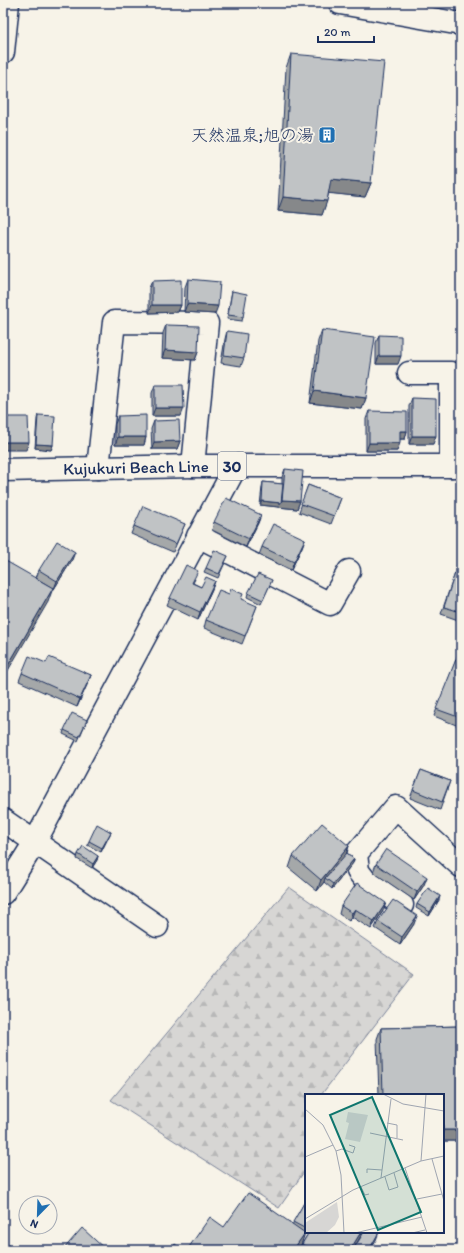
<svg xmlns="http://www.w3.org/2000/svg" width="464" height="1253" viewBox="0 0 464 1253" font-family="Itim,'Klee One',sans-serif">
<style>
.forest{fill:url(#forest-firs);stroke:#798299}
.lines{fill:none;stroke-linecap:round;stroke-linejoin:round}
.minor-casing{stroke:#1b2f5e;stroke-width:25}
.major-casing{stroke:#1b2f5e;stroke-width:25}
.minor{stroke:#f7f3e8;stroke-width:22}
.major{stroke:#f7f3e8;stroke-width:22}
.wall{fill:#a5a8a9;stroke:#1b2f5e}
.shaded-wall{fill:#86888a;stroke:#1b2f5e}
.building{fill:#c0c3c5;stroke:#1b2f5e}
.labels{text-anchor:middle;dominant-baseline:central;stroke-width:4;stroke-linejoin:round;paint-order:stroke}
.shield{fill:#f7f3e8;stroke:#5d6a87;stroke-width:1}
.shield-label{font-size:16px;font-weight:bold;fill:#1b2f5e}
.poi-label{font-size:17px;fill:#1b2f5e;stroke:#f7f3e8;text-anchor:end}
.street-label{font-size:17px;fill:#1b2f5e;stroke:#f7f3e8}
.inset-road{fill:none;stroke:#9fa5b1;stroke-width:1}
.view{fill:#0f766e;fill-opacity:0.15;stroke:#0f766e;stroke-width:2}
.inset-edge{fill:none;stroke:#1b2f5e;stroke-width:2}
</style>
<defs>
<pattern id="forest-firs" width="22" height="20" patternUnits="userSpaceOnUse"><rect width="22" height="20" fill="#d7d6d4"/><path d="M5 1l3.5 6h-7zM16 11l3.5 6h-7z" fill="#b8b8b8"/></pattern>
</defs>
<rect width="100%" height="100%" fill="#f7f3e8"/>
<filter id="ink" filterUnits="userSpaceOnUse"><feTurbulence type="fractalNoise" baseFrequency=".025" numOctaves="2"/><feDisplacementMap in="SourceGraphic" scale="8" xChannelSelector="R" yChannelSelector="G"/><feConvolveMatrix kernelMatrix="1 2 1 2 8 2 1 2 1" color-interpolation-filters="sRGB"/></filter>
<g filter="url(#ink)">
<path class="forest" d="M289,887L414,974L321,1095H306V1169L279,1208L111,1100Z"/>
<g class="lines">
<g class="minor-casing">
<path id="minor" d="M340,3L461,24
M3,52L8,3
M409,373H451V466
M98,468L114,322L207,323L193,466
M198,536L330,604L349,571
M3,820L157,926
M3,893L35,842L236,466
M402,905L365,880L358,871L356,854L396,807L461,866"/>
</g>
<g class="major-casing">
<g id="major">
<path id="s1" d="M3,470L193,466H461"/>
</g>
</g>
<use href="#minor" class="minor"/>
<use href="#major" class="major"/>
</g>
<path class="wall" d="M291,54L371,183L365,197L329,193L322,215L278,211L286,68Z
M188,279L215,314L184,312L185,287Z
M152,281L181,305L178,312L149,313V288Z
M232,291L243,317L242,321L227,319L231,296Z
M166,325L198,352L195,360L162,358L163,333Z
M322,330L366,398L362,409L310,403L318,341Z
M227,331L244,358L241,366L221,363L225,339Z
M379,335L398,364H376V343Z
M155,385L181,416H152V393Z
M412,398L433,444H409V406Z
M369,411L407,431L405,439H400L397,451H366V419Z
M38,415L53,445L51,450L35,448L37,419Z
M118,416L146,437L144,445H115V424Z
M154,421L180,441L177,449H152L151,429Z
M285,469L300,501L297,509L260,505L262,487L263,482L282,484V477Z
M308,485L341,498L331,524L299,512Z
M261,515L258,523L246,547L212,530L214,522Z
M185,524L173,552L131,534L134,526Z
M305,539L302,547L291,570L259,555L262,547Z
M228,556L218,578L204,572L206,568Z
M72,560L54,589L36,578L39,570Z
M455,573L461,575V621L441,614Z
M195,579L193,583L201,587L215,581L212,589L198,620L167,605L170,598Z
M272,580L261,604L247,597L248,593Z
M257,606L242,644L204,628L206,620Z
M461,647V727L434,716Z
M46,663L91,675L77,707L19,681L22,673Z
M87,720L78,741L63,734L64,730Z
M421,770L450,781L440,810L410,798Z
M111,832L101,852L87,845L89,841Z
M349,846L347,853L354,859L353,863L332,889L324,882L317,891L289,868L293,856Z
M78,854L98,856L97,860L92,868L77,859Z
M376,864L424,885L414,900L373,872Z
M439,900L429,916L416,908L417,904Z
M341,906L383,911L371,929L352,917L349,921L339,914Z
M378,921L414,924L400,945L375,928Z
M461,1026V1141H443V1095H379L377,1039L381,1028Z
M304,1203L306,1230L304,1233L301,1245L297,1250H187L224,1227L292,1225Z
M309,1232H363L353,1250H300L302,1244Z"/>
<path class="shaded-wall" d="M331,179L371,183L365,197L326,193Z
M283,197L327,201L322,215L278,211Z
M187,304L218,306L215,314L184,312Z
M152,305H181L178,312L149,313Z
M165,350L198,352L195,360L162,358Z
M379,356H401L398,364H376Z
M314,391L366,398L362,409L310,403Z
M155,408H184L181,416H152Z
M400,431H407L405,439H397Z
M412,436H436L433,444H409Z
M118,437H146L144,445H115Z
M180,441L177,449H152L154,442Z
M3,442H29L26,450H3Z
M369,443H400L397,451H366Z
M36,444L53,445L51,450L35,448Z
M282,500L300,501L297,509L260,505L262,501L281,503Z
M261,515L258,523L246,547L249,539Z
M305,539L302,547L291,570L294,562Z
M75,552L72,560L54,589L57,581Z
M215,581L212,589L198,620L200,612Z
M53,588L48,602L3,679V674Z
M91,675L88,683L77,707L80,699Z
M111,832L101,852L102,848Z
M349,846L345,857L325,878L324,882L317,891L321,880Z
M98,856L97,860L92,868L93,864Z
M354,859L353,863L332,889L333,884Z
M427,877L424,885L414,900L417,892Z
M440,896L439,900L429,916L430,912Z
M386,903L383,911L371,929L374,921Z
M355,909L352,917L349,921L352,913Z
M417,916L414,924L400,945L402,937Z
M443,1130H461V1141H443Z
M361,1232H363L353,1250H350Z
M379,1232L376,1240L370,1250H369Z
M305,1233L301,1245L297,1250H293Z"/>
<path class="building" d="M291,54L384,62L371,183L331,179L327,201L283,197Z
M188,279L220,282L218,306L187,304Z
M181,280V305H152V281Z
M232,291L247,294L243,317L228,315Z
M166,325L199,326L198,352L165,350Z
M322,330L375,337L366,398L314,391Z
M227,331L247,334L244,358L224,355Z
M379,335L401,336V356H379Z
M155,385H183L184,408H155Z
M412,398L436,399V436H412Z
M369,411L407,412V431H400V443H369Z
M38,415L55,416L53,445L36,444Z
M146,415V437H118V416Z
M3,417H28L29,442H3Z
M179,420L180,441L154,442V421Z
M285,469L303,471L300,501L282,500Z
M263,482L283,484L281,503L262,501Z
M308,485L341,498L334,516L301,504Z
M226,498L261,515L249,539L214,522Z
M143,506L185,524L176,544L134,526Z
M273,524L305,539L294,562L262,547Z
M57,541L75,552L57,581L39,570Z
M214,550L228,556L219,574L206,568Z
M4,560L53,588L3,674V562Z
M186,565L198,571L192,583L201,587L206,577L215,581L200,612L170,598Z
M455,573L461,575V612L444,607Z
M258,574L272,580L263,600L248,593Z
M231,589L243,594L241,599L257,606L245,636L206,620L219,590L229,594Z
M461,647V718L436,709Z
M29,656L46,663L49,657L91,675L80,699L22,673Z
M72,713L87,720L79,737L64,730Z
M421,770L450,781L442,802L413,790Z
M322,823L349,846L321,880L293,856Z
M97,824L111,832L102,848L89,841Z
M83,846L98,856L93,864L78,854Z
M386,849L427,877L417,892L376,864Z
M347,853L354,859L333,884L325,878Z
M357,883L386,903L374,921L355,909L352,913L341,906Z
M428,888L440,896L430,912L417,904Z
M393,900L417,916L402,937L378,921Z
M461,1026V1130H443V1095H383L381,1028Z
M248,1193L305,1233L293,1250H187L210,1217L224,1227Z
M304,1203L306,1205V1229L293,1222Z
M82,1228L106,1250H63Z
M309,1232H361L350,1250H311L302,1244Z
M364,1232H379L369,1250H353Z
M175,1244L183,1250H171Z"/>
</g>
<defs>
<g id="building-square" transform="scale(0.9)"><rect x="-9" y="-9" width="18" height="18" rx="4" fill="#1f6fb2" stroke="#f7f3e8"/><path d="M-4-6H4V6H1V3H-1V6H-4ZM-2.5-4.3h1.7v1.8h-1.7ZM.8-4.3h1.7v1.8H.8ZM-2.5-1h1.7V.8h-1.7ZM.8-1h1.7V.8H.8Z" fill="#fff"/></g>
</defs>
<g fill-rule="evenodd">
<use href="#building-square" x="327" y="135"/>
</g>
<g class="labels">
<rect class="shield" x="218" y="452" width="28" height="28" rx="3"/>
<g class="shield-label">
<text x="232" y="466">30</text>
</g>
<g class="poi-label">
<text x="314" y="135">天然温泉;旭の湯</text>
</g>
<g class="street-label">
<text stroke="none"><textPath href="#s1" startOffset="133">Kujukuri Beach Line</textPath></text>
</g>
</g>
<g transform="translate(305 1094)">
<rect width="139" height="139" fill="#f7f3e8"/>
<path d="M43,18L63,21L55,48L40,45L44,29L41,28ZM32,108L34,123L30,131L21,139H0V129Z" fill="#d7d6d4"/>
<path class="inset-road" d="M78,0L98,10L139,17M0,15L18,31L31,57L36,81L39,139M82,29L92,31V44M65,39L98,46M31,57L37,55L48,59L50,53L44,51M0,63L28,51M127,65L139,107M116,67L121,0M100,74L122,139M62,79V75L77,76M80,83L84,96L93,93L89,79M76,84L86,5M56,93L60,101L64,100M112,105L137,100M0,125L48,96L116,67L139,62M50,139L117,123M107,139L120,136"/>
<path class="view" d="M67,3L116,118L73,136L25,21Z"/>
<rect width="139" height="139" class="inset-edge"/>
</g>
<rect width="464" height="1253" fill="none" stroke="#f7f3e8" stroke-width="16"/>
<rect x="8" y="8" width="448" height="1237" fill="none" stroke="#1b2f5e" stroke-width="1.5" filter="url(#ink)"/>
<g transform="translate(38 1215) rotate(203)"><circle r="19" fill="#f7f3e8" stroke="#9fa5b1"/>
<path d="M0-3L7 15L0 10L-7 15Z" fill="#1f6fb2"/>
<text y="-6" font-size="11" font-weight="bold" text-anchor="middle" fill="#1b2f5e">N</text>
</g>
<path d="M318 36v6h56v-6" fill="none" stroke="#1b2f5e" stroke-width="2"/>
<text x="324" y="36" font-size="12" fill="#1b2f5e" stroke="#f7f3e8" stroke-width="3" paint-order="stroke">20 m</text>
</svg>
